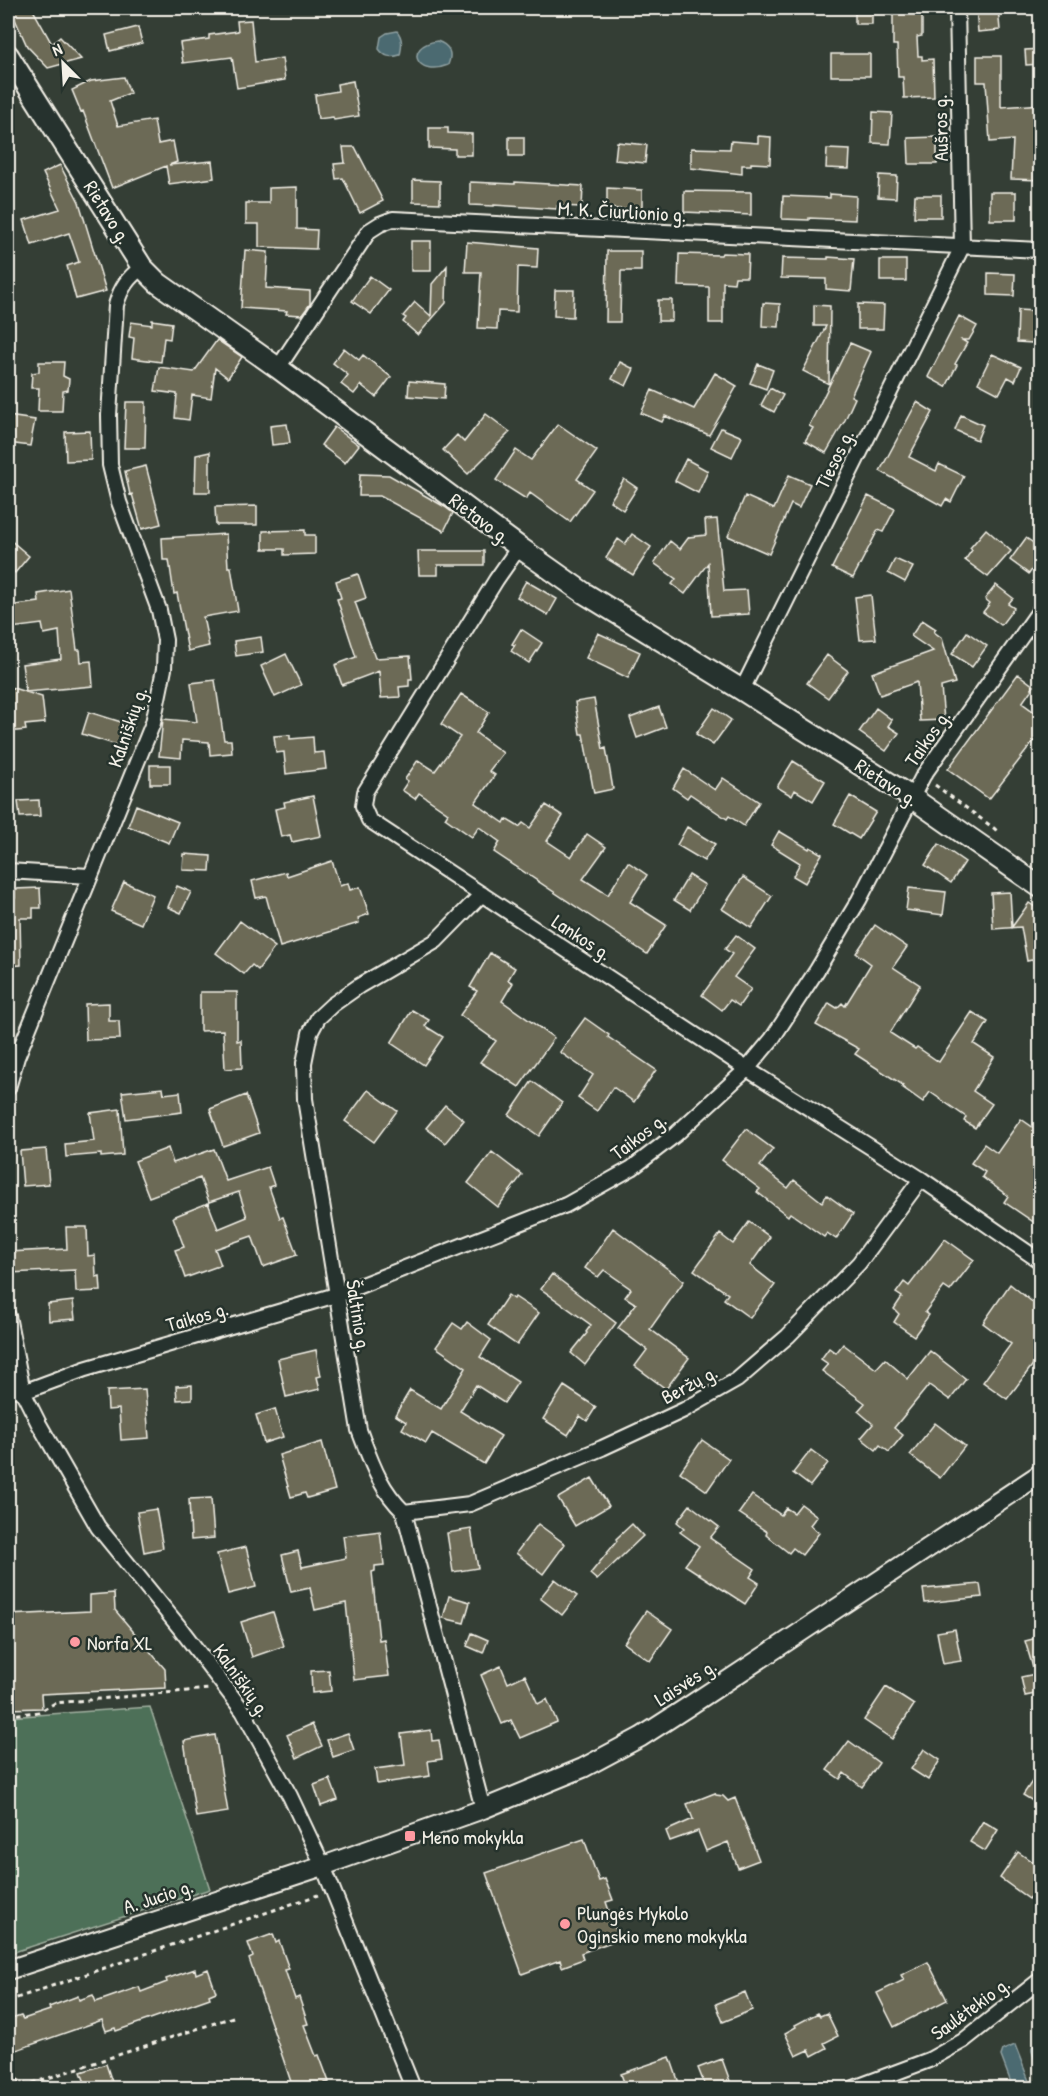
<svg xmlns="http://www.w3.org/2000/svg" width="1048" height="2096" viewBox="0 0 1048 2096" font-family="'Patrick Hand',sans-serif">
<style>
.green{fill:#4e6f59;stroke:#a1b0a0;stroke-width:1.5}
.water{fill:#4b6a71;stroke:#8fa0a1;stroke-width:1.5}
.building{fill:#6c6b56;stroke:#f4f1e8;stroke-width:1.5}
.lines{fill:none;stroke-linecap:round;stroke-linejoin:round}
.minor-casing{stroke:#f4f1e8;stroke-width:18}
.tertiary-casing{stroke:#f4f1e8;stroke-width:22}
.secondary-casing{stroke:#f4f1e8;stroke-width:24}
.path{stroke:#f4f1e8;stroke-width:3;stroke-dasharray:4.5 4.5;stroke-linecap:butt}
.minor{stroke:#26332d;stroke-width:14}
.tertiary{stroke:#26332d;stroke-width:18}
.secondary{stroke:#26332d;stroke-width:20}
.poi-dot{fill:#ff9aa2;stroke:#26332d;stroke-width:2}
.labels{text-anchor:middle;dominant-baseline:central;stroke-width:5;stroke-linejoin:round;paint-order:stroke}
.street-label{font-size:20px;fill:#f4f1e8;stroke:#26332d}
.poi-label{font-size:20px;fill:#f4f1e8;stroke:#26332d;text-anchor:start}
</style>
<rect width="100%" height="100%" fill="#343e35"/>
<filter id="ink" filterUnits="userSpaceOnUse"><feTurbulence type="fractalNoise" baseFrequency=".0167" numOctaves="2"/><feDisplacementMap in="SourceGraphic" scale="12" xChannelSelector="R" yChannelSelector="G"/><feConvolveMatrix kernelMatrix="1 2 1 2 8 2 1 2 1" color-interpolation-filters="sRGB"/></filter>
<g filter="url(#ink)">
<path class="green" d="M150,1707L210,1889L8,1954V1717Z"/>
<path class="water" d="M397,31C403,38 402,46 400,55C390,58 385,57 379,49L381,37L387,33Z
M437,41C449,45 453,53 448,65C416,78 403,46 437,41Z
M1040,2043V2076L1032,2051V2047Z
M1015,2045L1029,2081L1013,2088L1001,2056L1003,2050Z"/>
<path class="building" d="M10,8H32L52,44L60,37L81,59L48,68L27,46Z
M855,8H872V24H855Z
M976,8H998L1000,30L978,32Z
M893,12H922V36L917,37L918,56H922V60L933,59L934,97L904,98L903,77H898L897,45H893Z
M251,20L255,62L282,58L285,80L237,88L232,57L183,63L180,43L209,39V35L238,31L237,21Z
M138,27L142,43L110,51L106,35Z
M1041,49V64L1026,65L1025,50Z
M831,54H870V76H831Z
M977,56H1001V107L1041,104V180L1011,179L1013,140L990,142L986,82H977Z
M124,77L130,93L110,101L118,126L154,120L158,144L173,141L177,162L169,165L212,161L214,178L169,184L166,166L112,188L83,111L81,112L72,90L91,81Z
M353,81L359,116L334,120L333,117L318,119L315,95L338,91L337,84Z
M873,112L892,113L890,144L872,143Z
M429,128H448V133L472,134V155H455V149L429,148Z
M758,136L771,137L770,164L751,163V165H742V174L691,168V148L730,149L731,141L758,143Z
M509,137H524V156H509Z
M937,137V164H909L908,138Z
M617,142L647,145L645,163L615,160Z
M343,147H355L383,201L360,213L343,178L336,179L334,164L345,163Z
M827,149L850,150L849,169L826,168Z
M60,165L79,202L106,291L76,299L67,266L79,262L69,233L32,245L24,220L60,209L43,173Z
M879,175L897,176L896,198L878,197Z
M413,180L440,181V203L413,202Z
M470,182L515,184V182L583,186L582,207L557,206V209L494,205V206L470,205Z
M297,187V229L317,230L316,249L259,247V224H246V203H269V188Z
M607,188L642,190V211L607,208Z
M684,191L751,192V215L684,212Z
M990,192H1016V220H990Z
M830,194L856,196L855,220L809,218V220L782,219L783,196L830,198Z
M915,195H941V217H914Z
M411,241H431V271H411Z
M467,242L538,248L537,268L518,267L517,312L498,311L497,329L478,328L481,272H465Z
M245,250L268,252L266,288L310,291V304L302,315L286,314L287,311L241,308Z
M607,251H641V271H621L620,322H606Z
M722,253L748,254L747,277H735L734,283L723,282V323H709V287L678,286L679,254L721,255Z
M828,257L854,259L851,291L826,289V279L781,278L782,258L828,259Z
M880,260H906V281H880Z
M447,266L446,303L418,335L403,322L406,318L403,316L415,302L431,316L432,284Z
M988,273L1015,274L1014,296L988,295Z
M370,276L389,290L371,314L352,301Z
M555,290H574L573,317L554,316Z
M658,300H672V321H658Z
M763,303L780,304L779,327L762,326Z
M858,304L884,305L883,329H858Z
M814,305L830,306L829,384L803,371L826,326H814Z
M1018,310L1035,311L1034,327H1041V341H1034L1033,343L1017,342Z
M959,316L977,326L969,340H962L967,343L955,364L957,365L946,387L928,377Z
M152,320L172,323L170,339L164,338L161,362L132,358L134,338L129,337L131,322L152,325Z
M217,340L242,357L228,378L215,368L211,398L192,395L189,420L175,418L177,394L155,391L159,367L194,372Z
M850,343L871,352L851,396L855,398L845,420L826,453L805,441L813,428L809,426Z
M344,348L359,360L363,355L391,377L376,397L361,385L354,394L341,384L348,375L333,363Z
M992,354L1021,367L1015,381L1008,377L999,394L978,383Z
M39,362H64L63,376L69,379L68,390L63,391L62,411H38L39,388H31L32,373L39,372Z
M620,362L634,369L626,386L612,379Z
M758,364L773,370L766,389L750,383Z
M715,373L737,386L709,435L665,416L662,422L641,413L652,390L694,409Z
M409,381L445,384L444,399L408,396Z
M770,388L783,395L774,412L761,405Z
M126,402H146L145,448H124Z
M917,402L933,412L909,457L936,471L939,464L964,476L951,502L946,499L942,506L880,471Z
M486,414L510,432L468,474L443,450L457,435L464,442Z
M961,415L983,425L977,440L955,430Z
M8,416L35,420L30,446L8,443Z
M287,424L290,443L272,445L270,426Z
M558,424L597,451L577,479L593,490L570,522L530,493L526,499L496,480L516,450L531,460Z
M334,427L359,445L345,463L321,445Z
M721,428L742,437L732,457L711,447Z
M90,431L91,460L66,461L65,432Z
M210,452V492H195L196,455Z
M686,459L708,471L698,493L675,481Z
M146,466L161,524L142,529L132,494L130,495L125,471Z
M360,474L389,475L445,507L453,513L444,531L380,496H359Z
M789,475L810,484L799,508L791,504L769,554L728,536L745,496L774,509Z
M624,479L637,488L623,510L610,501Z
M868,496L895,509L883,532L878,530L853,578L832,568Z
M257,506V525H216L215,507Z
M717,519L724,591L747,590L749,614L711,616L708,563L685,594L672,584L676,579L654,563L670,541L680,549L689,537L706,535L705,520Z
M986,529L1011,551L988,577L965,560L972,550L970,548Z
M305,530V535H315V554L284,555V549H263V531Z
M226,534L228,567H231L238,611L203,617L209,646L188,651L177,593L174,594L169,560H163L162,538Z
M632,534L651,547L633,575L606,558L618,539L625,544Z
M8,538L29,556L15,573L8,566Z
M1026,538L1041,548V573L1033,568L1029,574L1010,560Z
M418,551H484V565H438V575H419Z
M895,559L913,567L905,582L888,573Z
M358,574L366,598L355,602L375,658L410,656L412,679H409V686L399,687L400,697L381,698L379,671L342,685L335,665L356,657L337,599L341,598L336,581Z
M526,581L557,599L548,615L517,597Z
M996,585L1013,598L1008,604L1014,608L1001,625L983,612L990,603L985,599Z
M69,589L77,650H80L81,662L91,661L93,686L26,692L22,664L61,659L59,631L44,634L42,624L11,628V622H8V606L39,602L38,594Z
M871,595L876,639L860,640L855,597Z
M922,620L936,629L934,632L942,638L955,683L941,687L944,720L920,721L917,682L880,695L872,673L933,651L911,636Z
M521,629L542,643L529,663L511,651L515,645L512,644Z
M967,632L987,646L972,667L952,654Z
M598,633L640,652L628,678L586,658Z
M261,637L263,652L236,656L234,641Z
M286,654L301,685L275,697L261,666Z
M827,655L848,671L828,698L807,683Z
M1018,674L1034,686L1022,703L1041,717V732L989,799L948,769Z
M215,680L224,740H231L232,753L210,755L209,742L182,740L181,758L159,756L163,719L197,722L191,683Z
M10,687L42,697L45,723L25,725L26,730L8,732V702L11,701Z
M461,694L489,712L476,733L503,753L489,771L495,775L475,803L504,823L506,819L519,827L523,823L530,828L546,805L563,816L547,841L571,857L587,834L606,847L583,879L608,895L628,862L647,875L630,902L666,925L647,954L494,852L500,842L479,827L472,837L445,818L448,813L419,793L415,799L402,790L408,781L405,779L418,760L435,771L460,737L441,724Z
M594,699L603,749L606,748L613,789L594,793L583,734H580L575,702Z
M659,707L666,727L637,738L630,718Z
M714,708L731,720L713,745L696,734Z
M876,708L892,720L888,726L899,733L886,751L859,732Z
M89,712L134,726L126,748L82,734Z
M290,735V739L313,737L314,753L324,752L326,769L286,774L284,752L276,753L274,736Z
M793,761L825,781L813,801L795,790L792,796L777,787Z
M150,765H170V784H150Z
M684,769L715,790L723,778L759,802L744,826L729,816L727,819L690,794L687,798L673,788Z
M313,796L321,836L292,842L290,835L281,837L275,809L285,807L284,802Z
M850,796L876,812L859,839L834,824Z
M39,800L40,816L20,817L18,801Z
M136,805L178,822L169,843L128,826Z
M687,827L715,844L704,861L677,845Z
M779,831L809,849L810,847L822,854L805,883L793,876L800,863L771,845Z
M939,844L965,862L951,883L925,865Z
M184,854L211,856L210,871L183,870Z
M332,861L340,886L348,883L350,890L360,887L369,914L358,918L359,923L280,947L266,896L256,898L252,881L286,872L287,876Z
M689,875L705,885L690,910L674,900Z
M743,877L772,896L751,928L722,909Z
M124,882L153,895L141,924L111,911Z
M177,886L191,892L181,913L168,907Z
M40,888L41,908H33V918H20L21,965L8,966V899L15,898V889Z
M909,888L946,892L943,915L906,910Z
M1010,892L1012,927L1029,903L1041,911V958L1027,961L1021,927L993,929L991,893Z
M240,921L275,947L258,970L252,965L244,974L216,953Z
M875,925L907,947L893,967L920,985L890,1033L915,1049L917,1047L939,1062L972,1012L988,1022L974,1044L994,1057L973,1091L992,1104L975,1128L964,1121L966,1117L930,1092L923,1102L902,1087L903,1085L855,1054L859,1049L816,1025L829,1003L837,1008L842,1003L845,1006L871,964L856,953Z
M736,935L755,949L734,977L751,989L739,1006L730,1000L722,1010L702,995L732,954L725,949Z
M490,953L515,968L508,980L513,983L502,1001L554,1038L519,1087L480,1062L496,1041L460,1015L477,991L470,987Z
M200,992H237V1041L241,1040L242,1068L225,1069L223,1030L200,1031Z
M109,1003V1021H119L120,1039L86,1040L85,1004Z
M412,1010L429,1020L425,1026L443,1037L424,1065L391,1043Z
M585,1018L609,1035L608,1037L656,1070L634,1102L613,1087L597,1111L578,1098L593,1075L560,1052Z
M532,1081L562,1103L539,1136L509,1115Z
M163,1088L164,1094L180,1092L182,1112L126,1119L122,1092Z
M368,1090L397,1111L374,1142L345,1121Z
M246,1095L259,1133L223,1146L210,1109Z
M445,1105L464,1120L445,1143L426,1128Z
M120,1109L123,1155L101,1157V1154L66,1157L65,1144L94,1141L90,1113Z
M1021,1119L1041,1133V1227L1004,1202L1008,1196L982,1177L985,1172L971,1163L984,1144L997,1153Z
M746,1129L773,1149L760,1166L788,1188L794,1180L822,1202L827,1195L853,1214L836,1239L827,1233L824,1237L790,1213L788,1216L757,1192L760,1189L722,1160Z
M168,1148L173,1163L214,1149L226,1181L268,1167L274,1185L269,1187L280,1218L283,1217L297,1255L263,1267L252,1236L215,1249L221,1265L185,1278L175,1250L184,1247L173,1217L208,1203L218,1229L247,1217L239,1192L209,1202L200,1178L149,1197L135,1161Z
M46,1149L49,1184L23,1186L20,1151Z
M492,1152L522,1175L498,1207L468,1183Z
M749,1222L770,1237L750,1265L775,1285L750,1318L724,1299L728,1294L694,1270L720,1234L733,1244Z
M66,1227H87L88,1256L95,1255L96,1277L100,1276L101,1291L76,1292L75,1270L8,1273V1252L67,1249Z
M613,1228L684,1281L650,1329L689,1358L666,1389L635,1366L647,1350L618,1328L636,1304L625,1297L631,1289L604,1270L598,1277L585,1268Z
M945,1239L974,1260L950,1291L944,1287L925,1312L929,1315L914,1336L894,1322L899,1314L894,1309L902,1297L896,1293L904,1282L909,1286Z
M552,1274L616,1323L585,1365L571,1353L587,1333L586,1332L591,1325L541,1289Z
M1010,1284L1041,1309V1354L1007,1399L983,1382L1011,1344L983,1323Z
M508,1295L514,1299L515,1297L539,1313L517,1345L488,1325Z
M73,1301L75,1319L49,1321L48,1304Z
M467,1322L491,1340L480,1357L518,1382L504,1403L476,1385L460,1411L501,1436L484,1464L432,1433L426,1443L402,1429L406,1422L395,1415L410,1390L441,1409L466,1368L436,1347L453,1323L462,1329Z
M843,1344L876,1369L885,1359L908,1379L930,1351L966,1379L950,1400L929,1385L894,1428L903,1435L889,1452L880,1445L876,1450L861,1438L873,1424L858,1411L865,1403L822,1371L828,1364L821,1359L829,1348L836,1353Z
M316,1350L321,1376L317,1377L320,1389L286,1397L278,1359Z
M192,1385V1399L177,1400L176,1386Z
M564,1386L596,1407L587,1421L580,1416L568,1435L543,1419Z
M145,1389L149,1438L121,1440L119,1409L108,1410L107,1391Z
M275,1409L283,1437L264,1443L256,1415Z
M935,1423L965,1446L940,1478L910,1455Z
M702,1440L729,1459L707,1491L680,1472Z
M322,1442L335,1490L307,1498L305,1493L291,1497L279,1455Z
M811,1450L828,1463L810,1486L793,1473Z
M592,1478L609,1506L575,1526L558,1498Z
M752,1495L781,1515L786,1508L794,1513L801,1504L817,1516L810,1525L819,1533L802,1555L793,1548L789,1553L766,1535L767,1532L739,1513Z
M211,1498L214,1538L191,1540L189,1499Z
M690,1505L719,1527L710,1538L755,1569L750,1577L759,1583L745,1604L685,1565L699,1546L680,1532L684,1528L677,1522Z
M156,1509L163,1548L144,1552L137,1512Z
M538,1524L565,1544L543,1574L516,1553Z
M632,1524L643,1536L597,1580L590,1574L617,1541L616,1539Z
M471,1529L478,1568L453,1572L447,1533Z
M380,1531L384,1565L375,1566V1571L372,1572L379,1640L384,1639L389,1676L354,1680L346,1603L315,1610L310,1588L291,1592L282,1555L298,1551L302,1567L346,1558L343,1536Z
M246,1547L256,1587L228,1594L217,1554Z
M555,1579L577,1596L562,1615L540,1598Z
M980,1584L982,1597L925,1603L923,1589Z
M114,1593L115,1610L165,1669L166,1688L41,1694L42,1708L8,1709V1615L90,1611V1595Z
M449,1596L470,1602L464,1623L443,1618Z
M646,1611L672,1629L650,1661L624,1643Z
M273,1612L284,1646L252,1657L241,1622Z
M955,1629L961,1661L943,1664L937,1632Z
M472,1633L488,1640L483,1653L467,1646Z
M1041,1637V1680H1038L1040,1693L1025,1696L1021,1677L1035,1674L1025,1641Z
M501,1666L508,1683L525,1675L538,1704L547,1699L557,1722L520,1738L511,1720L502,1724L481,1675Z
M329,1670L331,1691L312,1693L311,1671Z
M886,1687L914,1705L892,1739L864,1720Z
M312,1724L322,1746L297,1758L287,1735Z
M431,1730L432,1741L439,1740L442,1759L428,1761L430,1776L377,1784L375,1769L405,1765L401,1734Z
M348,1733L354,1750L333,1757L327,1740Z
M215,1735L228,1812L196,1817L184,1741Z
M849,1741L879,1763L862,1787L844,1773L840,1779L827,1770Z
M924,1749L940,1760L928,1780L911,1769Z
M1041,1768V1806L1023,1795Z
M330,1779L338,1800L321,1806L314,1785Z
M715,1793L716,1795L723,1796L728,1801L735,1798L759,1860L738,1868L728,1842L706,1851L698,1831L670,1841L666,1831L693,1819L687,1804Z
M983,1821L998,1830L985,1851L970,1842Z
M584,1839L599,1881L605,1879L613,1900L606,1902L619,1939L581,1953L583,1959L562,1967L560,1960L522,1974L486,1873Z
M1018,1852L1041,1868V1883L1029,1899L1000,1878Z
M273,1934L276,1943L279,1941L289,1969L285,1970L295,1999L299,1997L308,2024L304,2025L316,2056L319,2055L329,2082L325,2083L326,2088H293L288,2073L249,1959L253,1957L248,1943Z
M928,1962L947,2000L894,2027L877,1993L904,1980L901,1975Z
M195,1969L196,1974L208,1969L216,1992L209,1995L210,1998L116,2031L115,2028L106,2031L102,2020L8,2053V2020L21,2016L23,2019L50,2010L49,2007L78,1996L79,2000L93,1995L96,2002L139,1987L141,1992L167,1982L166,1979Z
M745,1992L752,2010L723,2022L716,2004Z
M818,2013L820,2016L827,2013L838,2036L824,2043L827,2048L812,2056L809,2050L796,2056L785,2033L796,2027L795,2025Z
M670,2057L680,2086L671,2088H626L621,2074Z
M722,2059L730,2081L712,2088H706L698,2068Z
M106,2064L114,2088H87L81,2072Z"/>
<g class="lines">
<g class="minor-casing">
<path id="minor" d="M278,368L369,231L380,224L393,219L1040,250
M519,547L496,580L365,792L363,806L369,820L747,1069L921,1179L1040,1261
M742,690L962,247L957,8
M8,871L89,876
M482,894L436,941L359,986L332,1005L318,1018L310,1033L304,1063L305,1099L359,1430C371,1461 379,1488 404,1512L483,1809
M8,1088L17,1057L153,723L164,669L165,640L159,610L119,502L110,465L109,415L116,305C121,287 128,278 142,267
M8,1316L23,1392L39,1424L98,1527L180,1628L243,1711L290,1796L323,1866L413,2088
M8,1384L14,1389L23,1392
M23,1392L85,1369L336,1295L566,1205L632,1168L675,1135L747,1069L772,1039L817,970L859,900L923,776L1040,610
M404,1512L470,1504L602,1448L684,1410L737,1380L788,1336L859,1263L921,1179
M854,2088L929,2060L963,2041L1040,1980"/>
</g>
<g class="tertiary-casing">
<path id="tertiary" d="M8,1970L323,1866L483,1809L583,1768L641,1737L686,1708L1040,1474"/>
</g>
<g class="secondary-casing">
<path id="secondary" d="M8,55L142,267L158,283L278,368L519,547L584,593L742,690L911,797L1040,887"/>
</g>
<path class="path" d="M935,785L995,829L999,834
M8,1715L39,1712L55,1703L209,1689
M8,2001L318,1895
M8,2075L27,2085L236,2016"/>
<use href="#minor" class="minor"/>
<use href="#tertiary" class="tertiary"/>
<use href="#secondary" class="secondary"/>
</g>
</g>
<g class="poi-dot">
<circle cx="75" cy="1642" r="6"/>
<rect x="404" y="1830" width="12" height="12" rx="3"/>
<circle cx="565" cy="1924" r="6"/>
</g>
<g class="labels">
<g class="street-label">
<text transform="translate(940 128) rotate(-91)">Aušros g.</text>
<text transform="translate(622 211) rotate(3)">M. K. Čiurlionio g.</text>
<text transform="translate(108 212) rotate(58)">Rietavo g.</text>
<text transform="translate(834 459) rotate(-64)">Tiesos g.</text>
<text transform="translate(480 518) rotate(37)">Rietavo g.</text>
<text transform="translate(127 727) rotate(-71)">Kalniškių g.</text>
<text transform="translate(927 738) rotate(-55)">Taikos g.</text>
<text transform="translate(887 782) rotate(33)">Rietavo g.</text>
<text transform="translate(582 937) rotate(33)">Lankos g.</text>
<text transform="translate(638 1136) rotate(-37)">Taikos g.</text>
<text transform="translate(197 1316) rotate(-16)">Taikos g.</text>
<text transform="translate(359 1316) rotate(81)">Šaltinio g.</text>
<text transform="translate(689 1384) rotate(-28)">Beržų g.</text>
<text transform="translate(242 1680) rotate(55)">Kalniškių g.</text>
<text transform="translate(685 1682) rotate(-33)">Laisvės g.</text>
<text transform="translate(158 1896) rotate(-18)">A. Jucio g.</text>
<text transform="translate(970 2008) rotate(-36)">Saulėtekio g.</text>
</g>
<g class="poi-label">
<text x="87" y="1642">Norfa XL</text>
<text x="422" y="1836">Meno mokykla</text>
<text x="577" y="1912">Plungės Mykolo<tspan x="577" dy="23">Oginskio meno mokykla</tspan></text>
</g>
</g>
<rect width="1048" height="2096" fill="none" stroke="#26332d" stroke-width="30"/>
<rect x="15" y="15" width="1018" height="2066" fill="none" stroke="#f4f1e8" stroke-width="2" filter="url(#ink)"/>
<g transform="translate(63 63) rotate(336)" stroke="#26332d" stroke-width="4.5" paint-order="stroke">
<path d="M0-4.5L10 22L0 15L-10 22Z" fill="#f4f1e8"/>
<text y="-9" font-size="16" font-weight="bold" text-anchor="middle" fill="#f4f1e8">N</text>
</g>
</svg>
